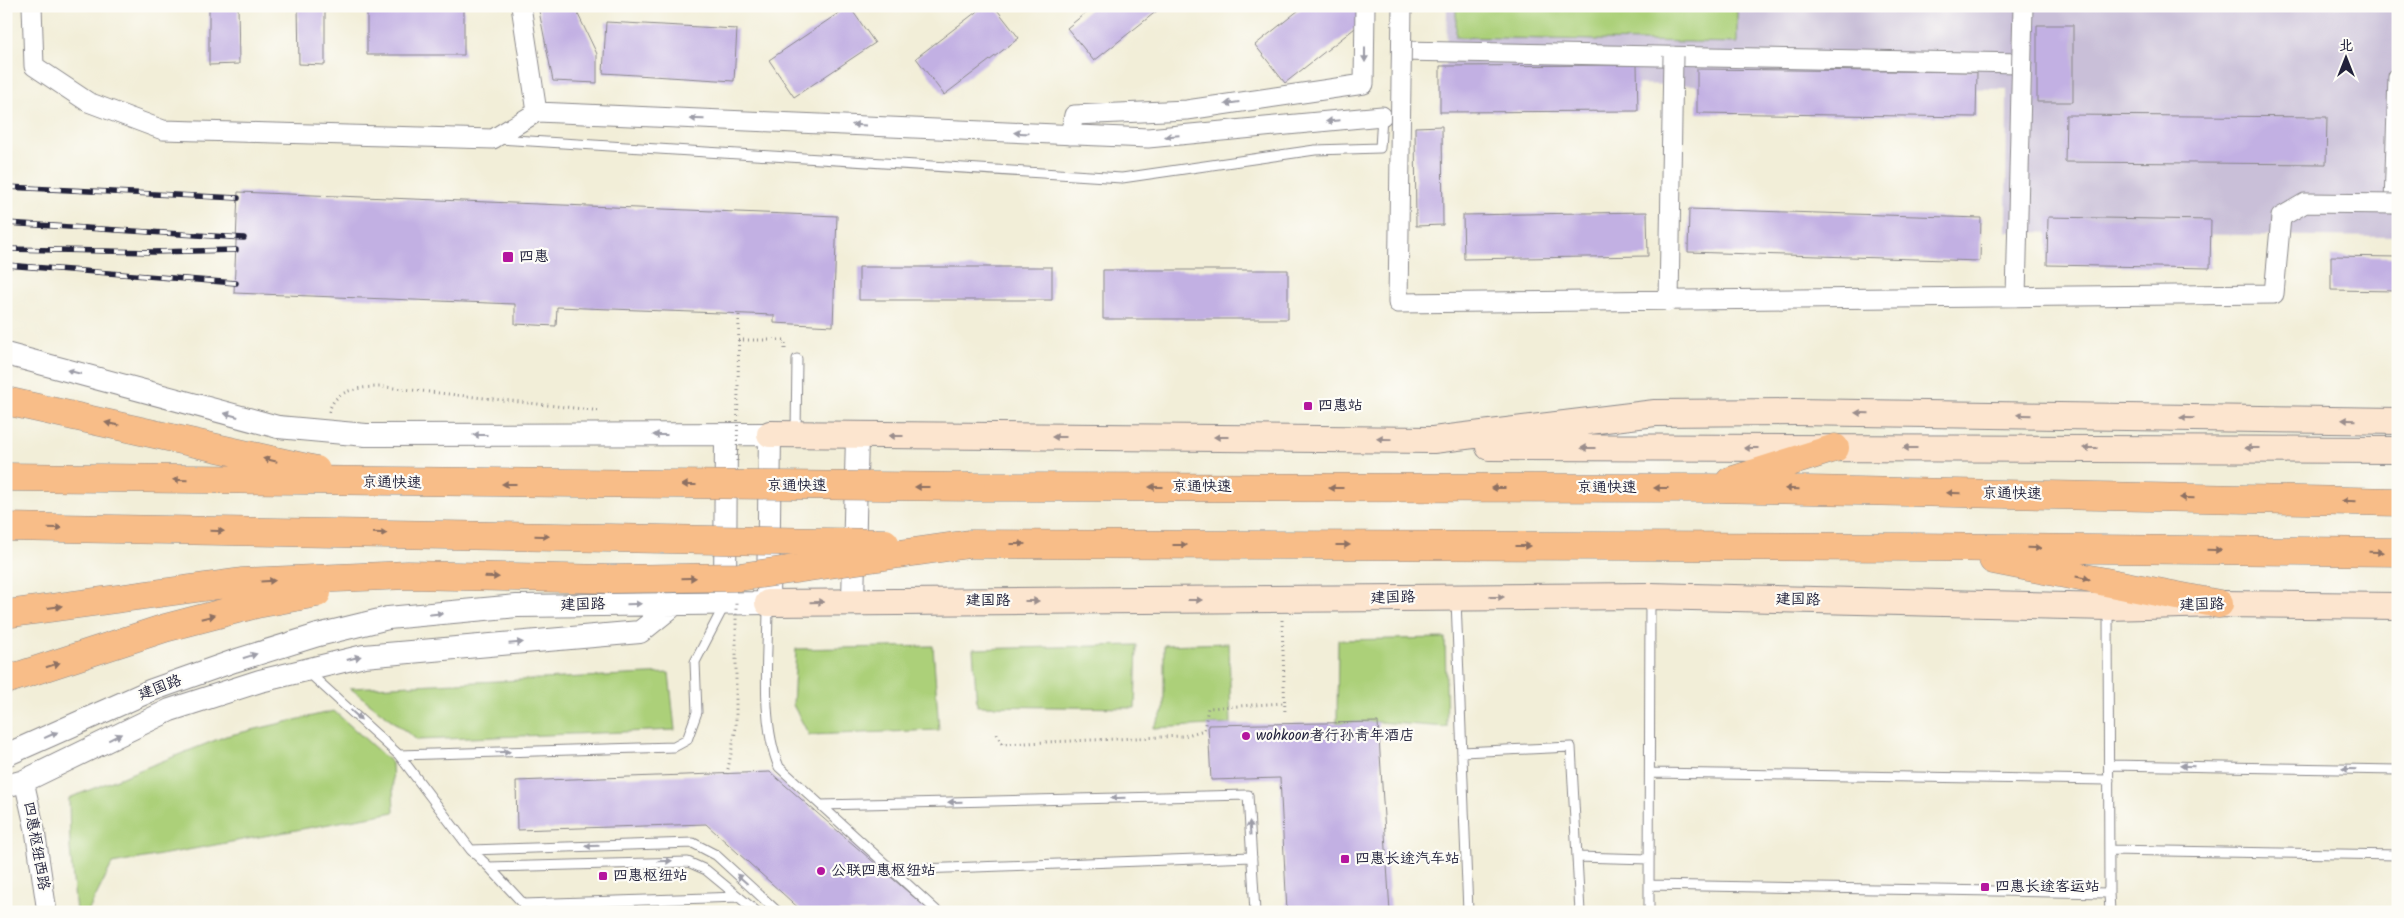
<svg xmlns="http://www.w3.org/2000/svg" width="2404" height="918" viewBox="0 0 2404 918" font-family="Kalam,'LXGW WenKai TC',sans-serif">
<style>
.industrial{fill:#c9bfd8}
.green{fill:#acd079;stroke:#67795a}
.building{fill:#c2b0e3}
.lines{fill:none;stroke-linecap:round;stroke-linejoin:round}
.service-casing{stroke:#8a888a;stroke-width:11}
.minor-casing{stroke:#8a888a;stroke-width:21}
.tertiary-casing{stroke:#8a888a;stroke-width:24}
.secondary-casing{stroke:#8a888a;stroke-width:28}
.motorway-casing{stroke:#8a888a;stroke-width:29}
.path{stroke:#8a888a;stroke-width:3;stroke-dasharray:1 4;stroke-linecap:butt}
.service{stroke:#fff;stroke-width:9}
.minor{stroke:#fff;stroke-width:19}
.tertiary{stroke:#fff;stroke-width:22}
.secondary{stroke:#fce5cf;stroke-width:26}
.motorway{stroke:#f8bd88;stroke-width:28}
.rail-casing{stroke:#22223b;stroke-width:5.5}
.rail{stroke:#fdfcf7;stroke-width:4;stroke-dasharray:11;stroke-linecap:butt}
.minor-bridge-casing{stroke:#8a888a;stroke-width:21;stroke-linecap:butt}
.tertiary-bridge-casing{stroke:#8a888a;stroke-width:24;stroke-linecap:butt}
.motorway-bridge-casing{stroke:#8a888a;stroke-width:29;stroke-linecap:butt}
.path-bridge{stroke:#8a888a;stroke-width:3;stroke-dasharray:1 4;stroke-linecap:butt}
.minor-bridge{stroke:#fff;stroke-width:19}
.tertiary-bridge{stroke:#fff;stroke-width:22}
.motorway-bridge{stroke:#f8bd88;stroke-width:28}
.oneway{fill:#9c9ca7}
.oneway2{fill:#9a8d8c}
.oneway3{fill:#8d7062}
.poi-dot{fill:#b5179e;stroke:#fdfcf7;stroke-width:2}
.labels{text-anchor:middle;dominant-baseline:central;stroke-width:4.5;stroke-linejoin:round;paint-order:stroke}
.poi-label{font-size:15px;fill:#22223b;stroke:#fdfcf7;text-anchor:start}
.street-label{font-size:15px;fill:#22223b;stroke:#fdfcf7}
</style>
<rect width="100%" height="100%" fill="#fdfcf7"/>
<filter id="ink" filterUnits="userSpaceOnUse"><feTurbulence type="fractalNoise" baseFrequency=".02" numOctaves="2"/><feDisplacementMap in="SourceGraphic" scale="10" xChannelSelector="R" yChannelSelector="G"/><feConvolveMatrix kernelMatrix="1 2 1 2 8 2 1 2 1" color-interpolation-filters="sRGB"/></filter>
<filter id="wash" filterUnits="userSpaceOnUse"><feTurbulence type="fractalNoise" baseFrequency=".0096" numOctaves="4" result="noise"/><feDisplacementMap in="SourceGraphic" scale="20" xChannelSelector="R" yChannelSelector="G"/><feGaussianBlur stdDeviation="1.12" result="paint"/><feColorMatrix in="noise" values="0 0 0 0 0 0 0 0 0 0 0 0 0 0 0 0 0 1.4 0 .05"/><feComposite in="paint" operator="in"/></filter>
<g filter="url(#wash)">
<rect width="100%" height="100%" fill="#f2eed8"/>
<path class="industrial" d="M1447,6H2398V237L2006,232L2007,89L1446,82Z"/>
<path class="green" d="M1456,6H1737V43L1456,37Z
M1445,638L1447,727L1378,722L1337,723L1338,640Z
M1229,643L1231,724L1153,728L1164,710V645Z
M1137,645L1135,708L977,706L973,649Z
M933,646L939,730L809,735L793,705L796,649Z
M669,673L675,730L417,740L350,688Z
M334,711L392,763L394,812L112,864L88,912H76L70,848L69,798L226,736Z"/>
<g id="blocks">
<path class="building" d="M209,6H238L239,64L209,65Z
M298,6H325V65L299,64Z
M367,6H464V55H367Z
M538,6H574L597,54V83L553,81Z
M849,6L875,43L794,97L769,60Z
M984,6H994L1019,38L944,95L916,58Z
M1094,6H1163L1094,61L1067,28Z
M1304,6H1352L1364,21L1285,83L1255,45Z
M606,22L737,29L734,81L603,73Z
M2037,25H2073V102H2037Z
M1637,65L1638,111L1440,112V66Z
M1697,69L1977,72L1976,117L1697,113Z
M2066,115L2327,117L2326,164L2065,162Z
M1442,126L1443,225L1416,226L1415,127Z
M238,192L837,216L833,326L774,323V315L557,307L556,326L515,324V304L234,293Z
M1689,209L1981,218L1980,261L1688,252Z
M1647,212L1648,256L1464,259L1463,215Z
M2048,217L2211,220L2210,268L2047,265Z
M2331,256L2398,257V291L2331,290Z
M859,267H1052V300H859Z
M1103,270H1288V319H1103Z
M1378,722L1390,912H1287L1280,778L1211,780L1208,725Z
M770,772L931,912H803L706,824L517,830L516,781Z"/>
</g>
</g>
<g filter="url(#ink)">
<use href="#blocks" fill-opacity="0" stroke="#8a888a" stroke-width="1"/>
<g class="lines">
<g class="service-casing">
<path id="service" d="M499,139L1122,178L1315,150L1380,148L1382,116
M796,432L797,359
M1650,599L1649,885L2109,893L2108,609
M1456,600L1468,912
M768,606C768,656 760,721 779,767L938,912
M307,671L399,755L674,747L687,740L697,712L695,662L724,606
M1462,752L1571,747L1580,912
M399,755L471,850L489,867L531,912
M2109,765L2398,770
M1650,773L2109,780
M821,805L1248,795L1255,912
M471,850L693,843L716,855L778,912
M2109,850L2398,855
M1577,857L1649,859
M489,867L688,862L706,870L757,912
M892,870L1252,857
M2109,893L2110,912
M524,904L739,897
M1649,912V885"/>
</g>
<g class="minor-casing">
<path id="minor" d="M32,6L34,66L88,102L163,130L493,139L537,112L1148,138L1382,116
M521,6L537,112
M1402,51L2022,63
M1070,135L1074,115L1187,110L1364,84L1365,6
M2394,204L2398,77
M24,781L35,830L47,912"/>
</g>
<g class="tertiary-casing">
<path id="tertiary" d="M6,354L278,427
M366,435L770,434L768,603L517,606L388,618
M725,595L726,435
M853,601L857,436
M6,755L152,690L234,661L318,635
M6,786L24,781L170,710L260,681L364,656L640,632L675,604"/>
</g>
<g class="secondary-casing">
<path id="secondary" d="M770,434L1433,440L1655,413L1795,412L2398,421
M1489,447L2398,450
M768,603L1650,596L2108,607L2219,604L2398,606"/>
</g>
<g class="motorway-casing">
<path id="motorway" d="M1730,481L1835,448
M971,487L1710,488L2398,502
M969,544L1915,547L2398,552
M1993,560L2219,604"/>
</g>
<path class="path" d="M738,340H785V353
M329,412C335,387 364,387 385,387L601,411
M1282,620L1285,715
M997,734L1002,744L1184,736L1204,730L1208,708L1284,703"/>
<use href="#service" class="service"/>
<use href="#minor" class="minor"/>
<use href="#tertiary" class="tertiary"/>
<use href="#secondary" class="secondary"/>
<use href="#motorway" class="motorway"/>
<g class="rail-casing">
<path id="rail" d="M6,187L238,198
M6,223L244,238
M6,249L153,252L236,250
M6,265L236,283"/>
</g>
<use href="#rail" class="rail"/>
<g class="minor-bridge-casing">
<path id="minor-bridge" d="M1402,6L1398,303L2274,294L2281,217L2305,203L2398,204
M2016,297L2023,6
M1669,302L1673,56"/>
</g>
<g class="tertiary-bridge-casing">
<path id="tertiary-bridge" d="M278,427L366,435
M318,635L388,618"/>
</g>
<g class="motorway-bridge-casing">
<path id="motorway-bridge" d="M6,401L316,470
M6,477L971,487
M6,527L885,543
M6,614L241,582L408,575L611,579L739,577L969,544
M6,680L165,628L257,604L317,593"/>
</g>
<path class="path-bridge" d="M737,461L739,314
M727,774L736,728V600"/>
<use href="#minor-bridge" class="minor-bridge"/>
<use href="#tertiary-bridge" class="tertiary-bridge"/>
<use href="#motorway-bridge" class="motorway-bridge"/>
</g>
<defs><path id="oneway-solid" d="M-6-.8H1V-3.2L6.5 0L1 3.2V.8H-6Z" transform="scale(1.25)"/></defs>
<g class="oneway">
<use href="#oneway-solid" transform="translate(1365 55) rotate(90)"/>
<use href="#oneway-solid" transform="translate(1232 103) rotate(172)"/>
<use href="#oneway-solid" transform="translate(697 119) rotate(-178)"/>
<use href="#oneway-solid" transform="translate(1333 121) rotate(175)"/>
<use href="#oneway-solid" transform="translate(859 125) rotate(-177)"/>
<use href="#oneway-solid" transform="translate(1021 133) rotate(-177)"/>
<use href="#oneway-solid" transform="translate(1172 136) rotate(175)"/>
<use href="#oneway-solid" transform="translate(74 372) rotate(-165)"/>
<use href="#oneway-solid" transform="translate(231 415) rotate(-165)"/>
<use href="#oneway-solid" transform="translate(480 435) rotate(180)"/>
<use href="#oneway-solid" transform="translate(660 435) rotate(180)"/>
<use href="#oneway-solid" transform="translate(634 604) rotate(-1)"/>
<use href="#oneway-solid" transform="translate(436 614) rotate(-6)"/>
<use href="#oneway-solid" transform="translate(516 643) rotate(-5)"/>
<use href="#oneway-solid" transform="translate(250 656) rotate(-17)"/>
<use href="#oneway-solid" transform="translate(354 658) rotate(-15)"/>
<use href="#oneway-solid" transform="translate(356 715) rotate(42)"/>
<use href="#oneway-solid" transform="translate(51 735) rotate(-24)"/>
<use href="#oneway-solid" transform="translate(115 737) rotate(-26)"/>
<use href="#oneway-solid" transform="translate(503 752) rotate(-2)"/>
<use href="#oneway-solid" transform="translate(2187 766) rotate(-179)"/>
<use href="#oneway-solid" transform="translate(2349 769) rotate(-179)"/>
<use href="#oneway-solid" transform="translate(1118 798) rotate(179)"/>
<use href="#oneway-solid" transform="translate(955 802) rotate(179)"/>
<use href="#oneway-solid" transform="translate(1250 828) rotate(-94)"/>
<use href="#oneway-solid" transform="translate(592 846) rotate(178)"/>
<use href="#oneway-solid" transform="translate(665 861) rotate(-2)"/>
<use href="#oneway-solid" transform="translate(742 879) rotate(-138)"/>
</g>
<g class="oneway2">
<use href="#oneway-solid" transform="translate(1862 413) rotate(-179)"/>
<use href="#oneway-solid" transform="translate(2024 415) rotate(-179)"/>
<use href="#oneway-solid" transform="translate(2187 418) rotate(-179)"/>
<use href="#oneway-solid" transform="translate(2349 420) rotate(-179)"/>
<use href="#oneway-solid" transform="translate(896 436) rotate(-180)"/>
<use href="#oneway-solid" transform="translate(1059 437) rotate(-180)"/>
<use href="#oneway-solid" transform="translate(1221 437) rotate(-180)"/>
<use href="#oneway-solid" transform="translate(1384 439) rotate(-179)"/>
<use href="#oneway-solid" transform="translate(1588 448) rotate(-180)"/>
<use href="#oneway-solid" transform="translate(1751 448) rotate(-180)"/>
<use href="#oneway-solid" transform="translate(1910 448) rotate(-180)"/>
<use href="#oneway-solid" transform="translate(2090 448) rotate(-180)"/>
<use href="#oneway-solid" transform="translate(2252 448) rotate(-180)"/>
<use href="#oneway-solid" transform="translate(1497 597)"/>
<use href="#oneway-solid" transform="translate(1195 600)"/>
<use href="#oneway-solid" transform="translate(1032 601)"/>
<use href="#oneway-solid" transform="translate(817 602) rotate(-1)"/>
</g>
<g class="oneway3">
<use href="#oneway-solid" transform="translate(112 424) rotate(-168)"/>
<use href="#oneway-solid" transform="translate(270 460) rotate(-167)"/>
<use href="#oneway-solid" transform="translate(180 480) rotate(-179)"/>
<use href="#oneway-solid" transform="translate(509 484) rotate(-180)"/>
<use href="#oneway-solid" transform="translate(689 485) rotate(-180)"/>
<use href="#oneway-solid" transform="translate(922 487) rotate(-180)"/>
<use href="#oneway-solid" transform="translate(1156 487) rotate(-180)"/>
<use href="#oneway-solid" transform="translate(1336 488) rotate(-180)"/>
<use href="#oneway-solid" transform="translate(1498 488) rotate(-180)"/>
<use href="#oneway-solid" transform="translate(1661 488) rotate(-180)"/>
<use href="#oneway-solid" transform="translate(1792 489) rotate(-179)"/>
<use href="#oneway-solid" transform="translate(1954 493) rotate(-179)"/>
<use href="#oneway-solid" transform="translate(2187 498) rotate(-179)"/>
<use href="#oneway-solid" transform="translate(2349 501) rotate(-179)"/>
<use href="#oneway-solid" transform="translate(55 528) rotate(1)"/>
<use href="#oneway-solid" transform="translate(217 531) rotate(1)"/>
<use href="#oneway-solid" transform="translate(380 533) rotate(1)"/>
<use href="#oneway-solid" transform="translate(542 536) rotate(1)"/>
<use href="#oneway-solid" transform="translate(1018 544)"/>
<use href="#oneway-solid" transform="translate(1180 545)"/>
<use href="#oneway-solid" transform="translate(1343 545)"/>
<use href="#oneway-solid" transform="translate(1523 546)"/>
<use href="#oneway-solid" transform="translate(2034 548) rotate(1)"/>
<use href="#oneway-solid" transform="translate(2214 550) rotate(1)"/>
<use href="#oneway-solid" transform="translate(2376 552) rotate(1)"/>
<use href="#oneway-solid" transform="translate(492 577) rotate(1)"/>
<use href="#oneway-solid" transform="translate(689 578) rotate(-1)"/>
<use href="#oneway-solid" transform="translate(2083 578) rotate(11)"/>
<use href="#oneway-solid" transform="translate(268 581) rotate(-3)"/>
<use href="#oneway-solid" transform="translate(55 607) rotate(-8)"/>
<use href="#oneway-solid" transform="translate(208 617) rotate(-14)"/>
<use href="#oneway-solid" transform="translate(53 665) rotate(-18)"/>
</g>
</g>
<g class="poi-dot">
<rect x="502" y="251" width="12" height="12" rx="2.5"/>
<rect x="1303" y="401" width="10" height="10" rx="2.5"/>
<circle cx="1246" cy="736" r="5"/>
<rect x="1340" y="854" width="10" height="10" rx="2.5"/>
<circle cx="821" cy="871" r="5"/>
<rect x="598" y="871" width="10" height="10" rx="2.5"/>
<rect x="1980" y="882" width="10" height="10" rx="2.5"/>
</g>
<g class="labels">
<g class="poi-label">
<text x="519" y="257">四惠</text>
<text x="1318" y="406">四惠站</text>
<text x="1256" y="736">wohkoon者行孙青年酒店</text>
<text x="1355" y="859">四惠长途汽车站</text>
<text x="831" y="871">公联四惠枢纽站</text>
<text x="613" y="876">四惠枢纽站</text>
<text x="1995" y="887">四惠长途客运站</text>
</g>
<g class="street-label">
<text transform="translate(392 483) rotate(1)">京通快速</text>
<text x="797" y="486">京通快速</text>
<text x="1202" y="487">京通快速</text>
<text x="1607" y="488">京通快速</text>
<text transform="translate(2012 494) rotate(1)">京通快速</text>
<text transform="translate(1393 598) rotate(-1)">建国路</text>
<text transform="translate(1798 600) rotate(1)">建国路</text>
<text x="988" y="601">建国路</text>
<text transform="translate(583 605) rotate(-1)">建国路</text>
<text transform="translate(2202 605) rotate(-1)">建国路</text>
<text transform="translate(160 688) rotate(-21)">建国路</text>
<text transform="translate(36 846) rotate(80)">四惠枢纽西路</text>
</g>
</g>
<rect width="2404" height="918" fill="none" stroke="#fdfcf7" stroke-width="25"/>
<g transform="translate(2346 58)" stroke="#fdfcf7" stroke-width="4" paint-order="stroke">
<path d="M0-4L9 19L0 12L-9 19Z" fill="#22223b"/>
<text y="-8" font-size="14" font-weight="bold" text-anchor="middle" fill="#22223b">北</text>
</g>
</svg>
